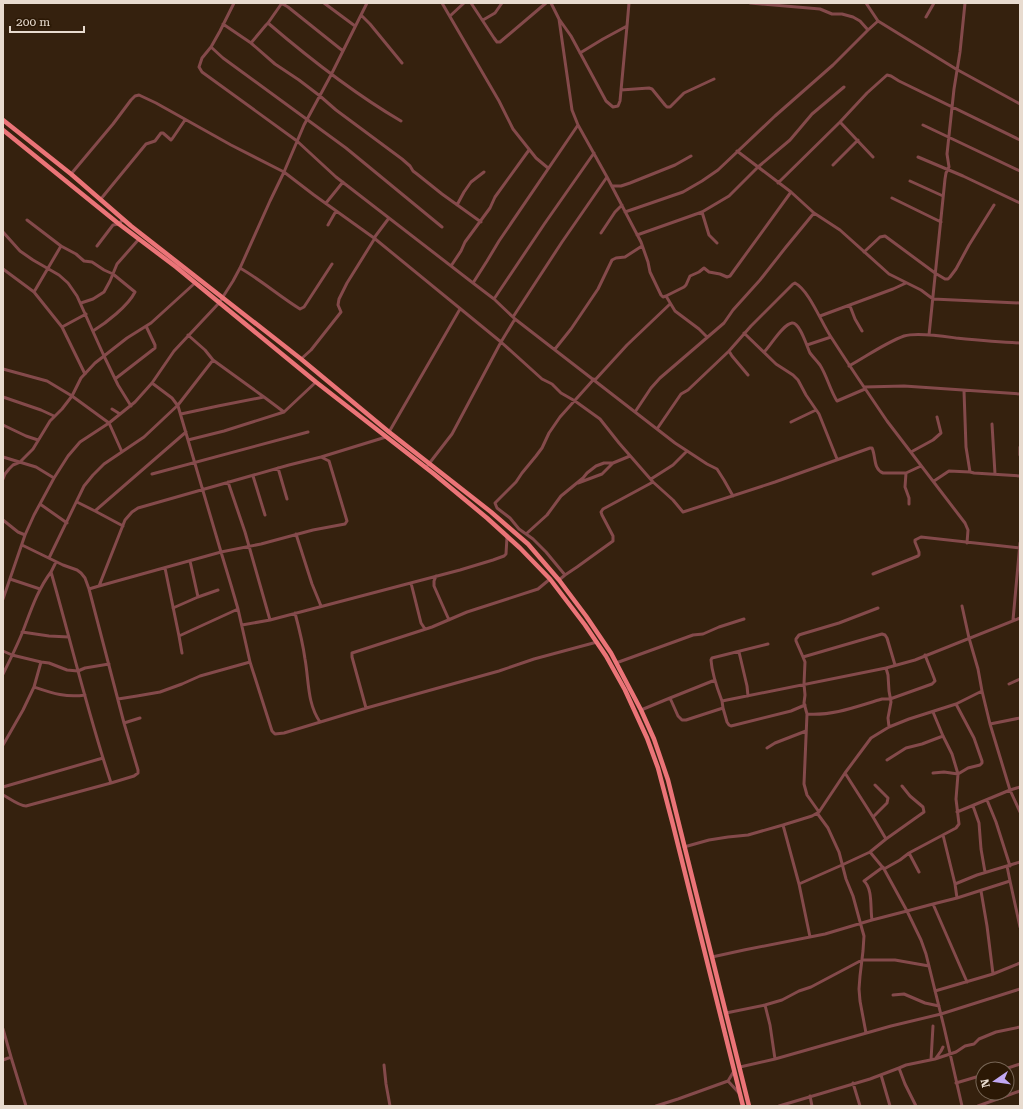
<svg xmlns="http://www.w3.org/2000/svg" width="1023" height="1109" viewBox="0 0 1023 1109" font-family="'Roboto Serif',serif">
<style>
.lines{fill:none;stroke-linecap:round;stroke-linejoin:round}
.minor{stroke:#844a4b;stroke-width:3}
.trunk{stroke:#eb7478;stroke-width:4.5}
</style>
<rect width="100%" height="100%" fill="#35210e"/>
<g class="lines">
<path class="minor" d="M234,3L220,31L211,47L202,58L199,67L202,72L297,141L336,177L473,283L494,299L515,319L675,443L707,464L717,469L724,480L733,496
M281,3L288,7L343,51
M324,3L355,26
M442,3L499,101L513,129L536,158L548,168
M471,3L494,38L497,42H500L546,3
M551,3L559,19L571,36L606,101L613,107L618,106L620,101L627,26
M750,3L820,9L832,14H842L853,17L860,21L868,30
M866,3L878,21L956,69L1020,104
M361,15L370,24L402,63
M450,16L464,3
M926,17L934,3
M559,19L572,110L578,125L607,177L641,242L648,262L650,272L661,295L663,297L666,296L684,287L686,285L690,276L699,272L704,268L709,272L720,274L727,277L730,276L791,192
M483,20L495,13L502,3
M268,23C310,59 353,93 401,121
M223,24L251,43L275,64L299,80L320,96L336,110L402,159L410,166L413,171L417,174L442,194L481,222
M251,43L266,25L268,23L282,3
M211,47L223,58L346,148L442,227
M580,53L603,39L627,26L629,3
M621,90L649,88L652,89L665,105L667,107H670L684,93L714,79
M840,122L873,157
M923,125L1020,171
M737,151L791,192L814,213L840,230L889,274L921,290L933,299L1020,303
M918,157L963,176L1020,203
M833,165L858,140
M71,174L113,124L131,100L135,96L139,95L156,103L231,145L284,172L314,195L374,238L501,342L542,379L552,384L561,393L575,401L600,419L619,443L653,482L673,500L683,512L775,482L870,448H872C876,456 873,469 883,473H906L921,466
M910,181L943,196
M778,183L840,122L867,93L887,75L891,76L899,81L1020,140
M612,186H621L630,183L675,165L691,156
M892,198L941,222
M100,200L146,144L155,141L161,133H163L171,140L172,139L185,120
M326,203L343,182
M457,205L464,192L471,182L484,172
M625,212L683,192L702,181L718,170L775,116L833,65L868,30L878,21
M702,212L709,235L717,243
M27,220L61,246L34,292
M328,225L336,211
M3,232L20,251L33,260L59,275L68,283L77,296L104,356L127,338L151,323L195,283
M601,233L615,212L622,205
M637,235L702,212L729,196L758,167L790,140L812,114L844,87
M374,238L389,218
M61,246L76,254L84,261L92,262L104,270L113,274L135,292C128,306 106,323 93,331
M97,246L113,225L119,224L123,219
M864,252L880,237L885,236L935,273L945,279H948L950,277L956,269L969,245L994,205
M451,266L461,251L465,242L490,208L495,197L529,150
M240,268C261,280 279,296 300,309L304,307L332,264
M3,269L34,292L62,327L85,374
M473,283L487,261L499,241L578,125
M666,296L675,311L699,329L707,337
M494,299L545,223L594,153
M81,303L93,299L104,292L110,281L117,264L139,239
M850,306L855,319L862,331
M820,316L893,289L906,283
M513,317L562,242L607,177
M62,327L86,314
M744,333L776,364L793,375L798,380L806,395L819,414L837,459
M929,335L945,179L946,173L949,167L947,154L954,89L960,52L965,3
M807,345L831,337
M555,349L571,329L598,289L612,260L616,258L625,257L642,246
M729,351L732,356L748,375
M764,352C771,345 783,324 792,323C800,322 807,347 810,353C813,357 817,361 820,365C827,376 830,390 837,401L865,389
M301,359L311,350L341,312L338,305L339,299L347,283L375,238
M213,360L264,397
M849,366C867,356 885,343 904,336C917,332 942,336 956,338C977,340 998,342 1020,343
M3,369L47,381L72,396L109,423L122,452
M115,379L155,348V345L146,326
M595,380L627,345L670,304
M152,383L172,398L178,406L221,552L231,585L238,609L250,662L272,731L275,734L284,733L370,707L499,671L534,659L597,642
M864,387L887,421L965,523L968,530L967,543
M3,397L41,410L54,416
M112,409L120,414
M284,412L316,382
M635,412L651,388L660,378L724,323L733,310L760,280L786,247L814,213
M181,414L218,406L264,397L284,412L224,431L188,440
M791,422L816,410
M992,424L995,474
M3,425L26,436L38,440
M657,429L681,394L688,390L729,351L751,326L793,284L795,283C809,290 822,324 831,337C842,354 853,371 864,387L904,386L1020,394
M389,432L460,309
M1020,447V455
M911,452L933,440L941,433L937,417
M3,457L36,467L54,478
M321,457L386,437
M428,465L452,434L501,342L515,319
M278,468L287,499
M970,472L974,473L1020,476
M906,473L905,487L909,498V504
M152,474L308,432
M253,476L265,515
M3,479L5,474L9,469L13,465L20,462L33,449L50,421L62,409L72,396L81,378L95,363L104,356L118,385L131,406
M651,479L673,465L687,451
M934,481L949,471L970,472L966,447L964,391
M228,482L245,532L270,620L242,625
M578,483L602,474L613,463
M77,502L95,511L186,432
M40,504L67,523
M95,511L123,526
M3,520L18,532L25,535
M296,534L312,584L321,606
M526,534L547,515L561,496L583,478L587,473L596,466L604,463H613L630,456
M49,558L84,486L93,475L104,464L144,437L178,405L213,360L205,350L188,335
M56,562L51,572C71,642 88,714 111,783
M165,568L179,636L238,609
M873,574L918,556L919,555V552L915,542V540L921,537L1020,548
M565,575L546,552L533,539L519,529L510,518L497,508L495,503L516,482L522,473L536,456L542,448L549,433L560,417L594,379
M436,576L434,581V586L449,620
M10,579L40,589
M559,580L565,575L577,567L613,541V536L602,515L601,512L603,509L653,482
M411,583L421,623L425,629
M89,589L99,586L221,552L261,544L313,530L345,524L347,521L329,461L321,457L289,465L138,508L132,512L125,520L99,586
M198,597L218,590
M3,599L25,535L34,515L54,478L68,456L80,442L109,423L135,402L152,383L174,351L219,303L233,281L240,268L270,201L284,172L304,125L331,75L367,3
M962,606L969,638L978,669L982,691L990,724L1010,790L1020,812
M173,608L198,597L190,561
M295,613C299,628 303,644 305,659C309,681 307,703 320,722
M270,620L460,570L493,560L504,556L506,554L507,537
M1013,620L1020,543
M22,632L49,636L69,637
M179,636L182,653
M768,644L712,658L711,660C712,674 717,688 722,701L886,668L888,675L889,691L891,702L888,718L889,727L871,738L845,773
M3,651L12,655L41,662L34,687L23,710L3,745
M739,652L747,686L748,696
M803,657L882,634L885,635L887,638L895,665
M41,662L49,663L67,670L78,671L85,668L109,664
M616,663L693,635L703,634L719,627L744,619
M886,668L915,660L1020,618
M3,674C10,660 17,646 23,631C31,610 38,589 51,572
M1009,684L1020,679
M34,687C52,693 66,698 85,695
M670,698L715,680
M118,699L137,696L160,692L182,684L200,676L250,662
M366,708L352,657V653L432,627L467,612L538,589L550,579
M723,708L727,722L729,725L731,726L791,711L805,705
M641,710L670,698L678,716L682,720H686L723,708L722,701
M807,714C833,716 858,706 882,699H890L932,684L935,681L934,678L925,655
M124,723L140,718
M990,724L1020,718
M889,727L909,719L956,704L982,691
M767,748L775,743L806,731
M887,760L906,748L922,744L943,736
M933,773L944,772L958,774L968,768L980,765L982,763V761L974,738L956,704
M3,787L103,758
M3,795C9,798 19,806 26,806L111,783L134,776L138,773V770L124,723L89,589L85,578L81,573L77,570L63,565L22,545
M987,800L996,822L1010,866
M973,806L979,823L981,849L985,872
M819,812L807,795L804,784L807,714L804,703L805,695L804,684L805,662L803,657L796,641V639L799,635L802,634L839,623L878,608
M957,812L1010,790L1020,787
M817,813L828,828L839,852L846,879L853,896L862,929L864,936L863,951L860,976L859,989L860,1001L866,1033
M873,817L887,803L888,798L875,785
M783,825L812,816L819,812L845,773L873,817L886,839L870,852L842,865L799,884
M943,835L955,884L957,898
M886,839L924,812L923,807L910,796L902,786
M684,847L709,840L728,837L748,835L783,825L799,884L810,937
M870,852L884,869L907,911L933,904L957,898L1010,881L1007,866
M909,853L919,872
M884,869L900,860L909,853L956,828L959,824L956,799L958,774L952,754L943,736L933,712
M1010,881L1020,927
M955,884L977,875L1020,862
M981,891L987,926L993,974
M933,904L967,982
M872,920C870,908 873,889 864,881L883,867
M712,957L744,950L825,934L872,920L907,911L921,940L926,954L944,1027L962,1106
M935,991L993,974L1020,963
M893,995L904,994L925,1003L939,1006
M726,1013L765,1005
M3,1029L11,1057L3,1060
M11,1057L26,1106
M936,1058L941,1051L943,1047
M775,1059L770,1025L765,1005L782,1000L799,991L811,987L862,960H895L929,966
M931,1060L933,1026
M384,1065L386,1084L390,1106
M740,1067L775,1059L891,1026L941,1014L1020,989
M1005,1069L1020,1064
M881,1075L890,1106
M728,1081L739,1093
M853,1083L860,1106
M956,1083L983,1075
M810,1096L812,1106
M656,1106L678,1099L728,1081L734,1071
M779,1106L870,1079L899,1068
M916,1106L905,1084L899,1068L906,1065L935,1059L956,1052L965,1046L974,1044L979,1039L996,1032L1020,1027
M978,1106L1020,1091"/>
<path class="trunk" d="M3,120L71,174L131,226L301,359L389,432L491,512L528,544L559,580L586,616L611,653L641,710L654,739L668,780L749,1106
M3,130L119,224L176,267L316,382L434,474L487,518L520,548L550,579L585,625L606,656L625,690L647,738L658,768L673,825L743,1106"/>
</g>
<rect width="1023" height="1109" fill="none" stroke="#e8dbcf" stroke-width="8"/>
<g transform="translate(995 1081) rotate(257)"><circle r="19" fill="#2b1805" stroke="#776656"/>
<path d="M0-3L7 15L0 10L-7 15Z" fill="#c1a8f3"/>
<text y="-6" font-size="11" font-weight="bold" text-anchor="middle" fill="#e8dbcf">N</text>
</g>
<path d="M10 26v6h74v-6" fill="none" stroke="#e8dbcf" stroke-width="2"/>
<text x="16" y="26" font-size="12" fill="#e8dbcf" stroke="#2b1805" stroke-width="3" paint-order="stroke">200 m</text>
</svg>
